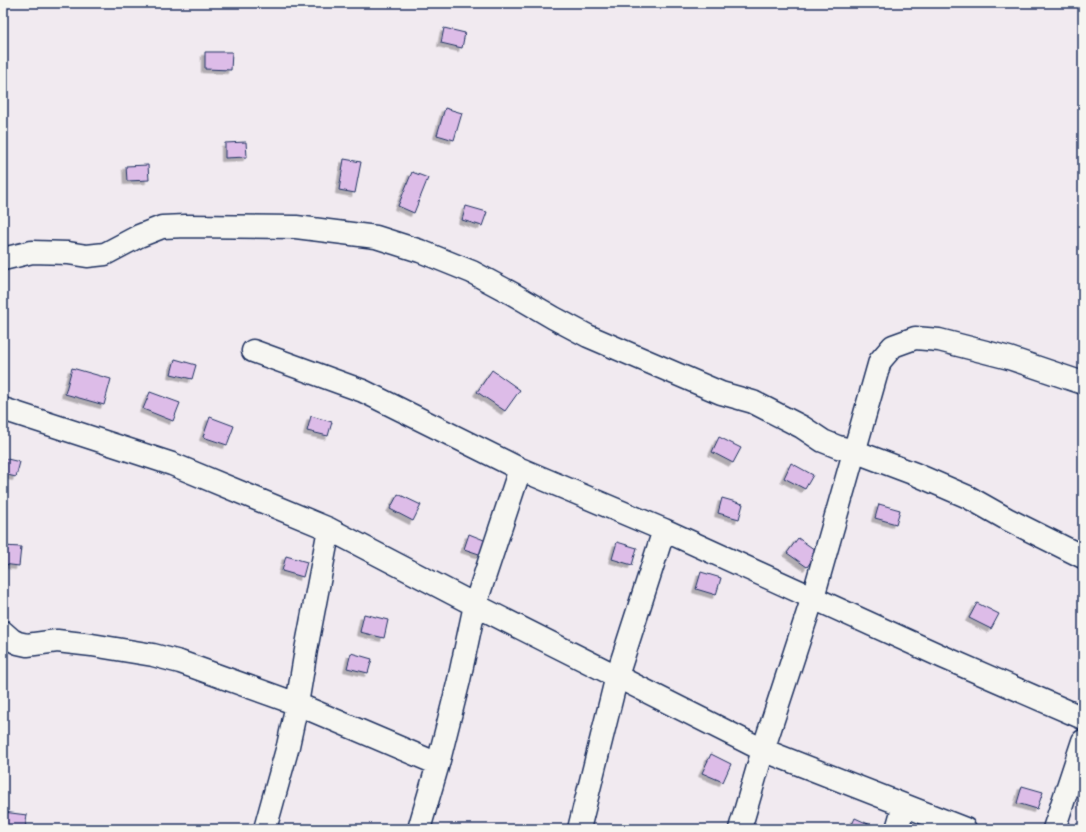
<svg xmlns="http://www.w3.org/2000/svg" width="1086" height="832" viewBox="0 0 1086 832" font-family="Delius,sans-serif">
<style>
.building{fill:#ddbce8;stroke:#1b2f5e;filter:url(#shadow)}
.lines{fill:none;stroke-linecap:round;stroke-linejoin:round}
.minor-casing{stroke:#1b2f5e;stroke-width:25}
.minor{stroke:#f6f6f2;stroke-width:22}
</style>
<defs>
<filter id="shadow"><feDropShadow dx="-3.5" dy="3.5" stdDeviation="0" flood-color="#0004"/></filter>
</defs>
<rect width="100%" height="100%" fill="#f1eaf0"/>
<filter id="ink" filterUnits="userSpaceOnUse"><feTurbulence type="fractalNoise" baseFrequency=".025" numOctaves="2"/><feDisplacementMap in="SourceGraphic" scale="8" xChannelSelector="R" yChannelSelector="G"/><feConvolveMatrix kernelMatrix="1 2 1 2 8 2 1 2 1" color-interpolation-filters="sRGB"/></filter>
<g filter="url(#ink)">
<path class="building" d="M444,28L465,33L462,48L441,43Z
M205,52H232L231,70L205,69Z
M445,108L462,113L454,140L437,135Z
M246,142L247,157L225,158V143Z
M344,159L361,162L355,193L339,190Z
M148,165L149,180L127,181L126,166Z
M412,172L428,178L414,213L398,206Z
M466,206L487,212L482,226L462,220Z
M175,359L196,365L192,379L171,374Z
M72,368L111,379L104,405L65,394Z
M492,370L520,390L505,411L477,392Z
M150,392L180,403L173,421L143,409Z
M311,416L332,422L328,436L307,431Z
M210,417L234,426L227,445L203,437Z
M719,437L741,448L733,463L712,452Z
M3,458L20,462L16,477L3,474Z
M791,463L813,475L805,489L784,478Z
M398,494L421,505L413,521L390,509Z
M722,498L743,504L739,519L718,513Z
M879,504L900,510L896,524L875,518Z
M469,534L489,542L485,556L464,549Z
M798,538L818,552L807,567L787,553Z
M617,542L637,548L632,565L612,559Z
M3,546L21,547L19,566L3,564Z
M286,556L307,562L303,577L282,571Z
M701,572L721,578L716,595L696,589Z
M977,603L999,614L991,629L969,618Z
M364,614L388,620L384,638L360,632Z
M351,653L372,659L368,673L347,668Z
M711,754L731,764L723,782L702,773Z
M1022,786L1043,792L1037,809L1017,803Z
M3,812L27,815L25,829H3Z
M855,818L875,827L874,829H850Z"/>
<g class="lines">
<g class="minor-casing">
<path id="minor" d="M3,259L32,252L68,253L87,256L105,254L139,236L162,227L186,226L296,227L376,237L420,251L472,272L513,294L554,318L588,336L721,393L753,402L802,427L823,441L838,447L854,451L915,474L968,497L1007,519L1083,557
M253,351L363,391L520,469L664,530L943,657L1083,718
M3,409L172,464L329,529L475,605L763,750L965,829
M3,632L12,640L18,643L27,645L57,641L92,645L153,655L180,662L297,704L438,764
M265,829L288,746L297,704L306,650L329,529
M419,829L438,764L459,680L475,605L520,469
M579,829L617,676L664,530
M740,829L763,750L813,597L880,361L893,346L915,338L939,340L1009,358L1083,383
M897,829L904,805
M1054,829L1083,741"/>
</g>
<use href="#minor" class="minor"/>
</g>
</g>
<rect width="1086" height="832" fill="none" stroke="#f6f6f2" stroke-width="16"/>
<rect x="8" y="8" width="1070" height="816" fill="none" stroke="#1b2f5e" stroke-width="1.5" filter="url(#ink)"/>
</svg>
